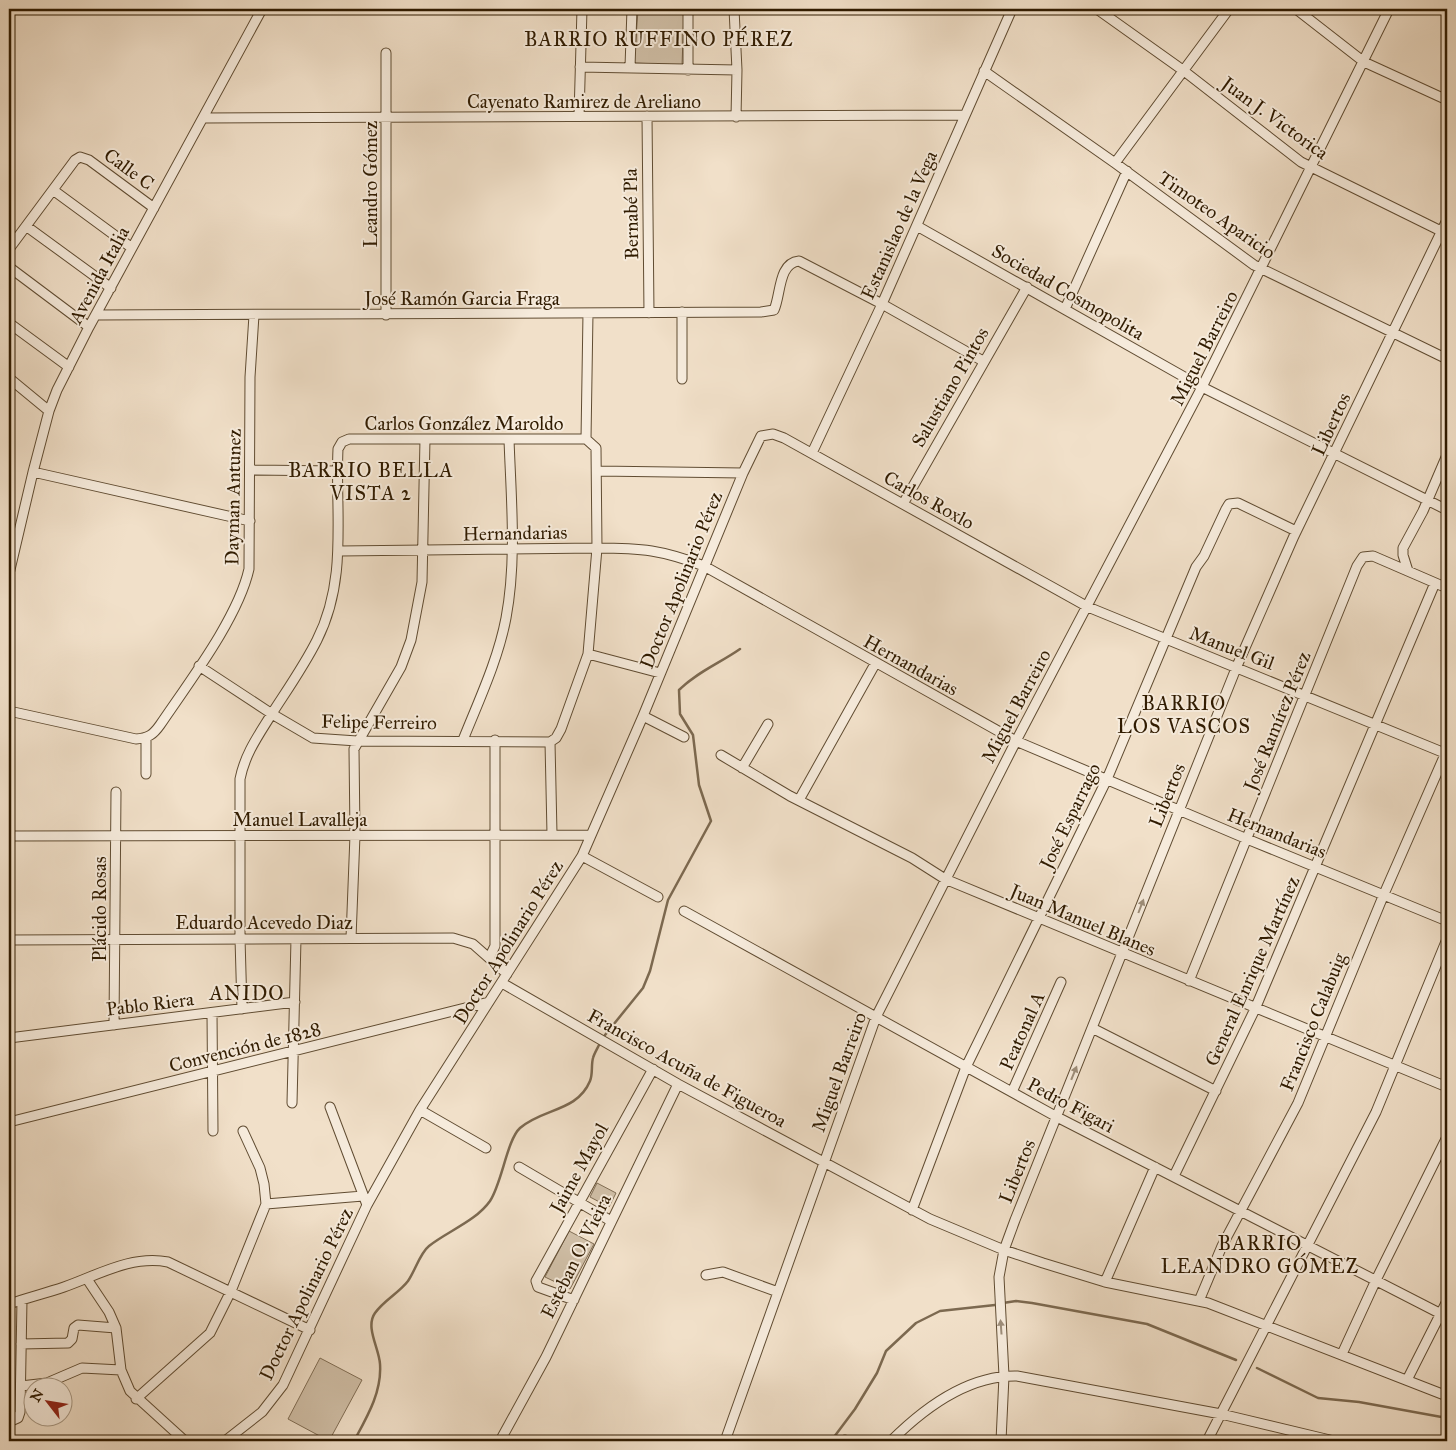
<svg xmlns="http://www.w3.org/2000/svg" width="1456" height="1450" viewBox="0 0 1456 1450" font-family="'IM FELL Great Primer',serif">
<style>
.green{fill:#d0bfa7;stroke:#806d54}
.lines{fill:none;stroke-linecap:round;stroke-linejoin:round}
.stream{stroke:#7c6950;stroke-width:2.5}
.minor-casing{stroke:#604c32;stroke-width:11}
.minor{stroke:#f6ebdc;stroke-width:9}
.oneway{fill:#9d8d79}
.labels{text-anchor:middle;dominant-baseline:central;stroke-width:4;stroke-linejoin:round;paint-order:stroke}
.street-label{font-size:19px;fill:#301b00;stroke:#f6ebdc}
.neighbourhood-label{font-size:20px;letter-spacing:1px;fill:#301b00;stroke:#f6ebdc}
</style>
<rect width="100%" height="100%" fill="#f1e0c9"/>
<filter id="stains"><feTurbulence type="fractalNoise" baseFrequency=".004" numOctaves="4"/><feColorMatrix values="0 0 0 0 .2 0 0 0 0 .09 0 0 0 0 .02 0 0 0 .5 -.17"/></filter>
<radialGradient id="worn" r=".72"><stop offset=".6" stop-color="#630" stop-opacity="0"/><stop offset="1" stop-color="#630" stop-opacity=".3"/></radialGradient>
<path class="green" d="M638,11L684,12L682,65L634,63Z
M597,1183L616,1193L609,1207L590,1197Z
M569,1231L594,1244L570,1289L545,1277Z
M320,1358L362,1380L329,1441L288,1419Z"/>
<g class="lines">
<path class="stream" d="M605,1035L643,988L650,971L668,900L711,821L699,785L693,735L680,714L679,690C697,672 720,663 740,649
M1003,1303L1016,1301L1032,1303L1147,1324L1236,1360
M1257,1368L1318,1398L1359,1402L1447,1418
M354,1441C367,1417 382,1392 380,1364C379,1348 365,1327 375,1313C384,1300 399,1293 408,1281C415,1271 420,1253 429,1246C448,1231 476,1221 490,1201C502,1183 507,1140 520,1128C543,1108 577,1112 590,1081C593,1074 591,1065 593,1058C594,1054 597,1049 599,1045
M831,1441L855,1409L877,1373L886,1351L916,1323L940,1311L995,1305"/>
<g class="minor-casing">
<path id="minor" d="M734,9L737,70L736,117
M1097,9L1184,71L1301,162L1447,234
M1296,9L1364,62L1447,100
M386,53V315
M580,67L737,70
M630,67L632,9
M688,70V9
M984,71L1115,163L1254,265L1447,359
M579,116L582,9
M647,116L649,313
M204,118L964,115
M1115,163L1229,9
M53,190L132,248
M26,226L111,288
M917,226L1202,387L1447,510
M9,249L75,160L80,157L89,160L154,208
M9,267L89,327
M1065,309L1127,171
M682,312V379
M96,315L761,312L774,310C781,295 778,263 799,261L882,304L983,361
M9,323L69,367
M9,378L49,411
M586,439L588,313
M812,453L882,304L1012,9
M250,470L337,471
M598,471L743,473
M33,472L250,521
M903,504L1027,287
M340,551L597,548C642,548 662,550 704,566L1016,741L1247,839L1447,921
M1408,571L1403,555V548L1423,511L1447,455
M9,574L33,472L49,411L57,390L89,327L262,9
M588,654L660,673
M199,666L272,714L313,738L357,741L550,742
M9,711L136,739C148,738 153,735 160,725C189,682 238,618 249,569L250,377L254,315
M643,716L684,737
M146,739V774
M463,740C479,700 498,660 506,618C517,559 511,499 509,439
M550,742L556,738L561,729L588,654L597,548L596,448L586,439
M550,742L552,834
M721,755L790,796L912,858L945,879L1447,1087
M742,768L768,724
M799,800L875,664
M9,836L591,835
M582,856L658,897
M684,911L1057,1117L1447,1317
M351,938L355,835L354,749L401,667L411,640L422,582L425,439
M9,940L453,938L473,944L507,974
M489,958L495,946V740
M1189,981L1357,566L1363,557L1373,556L1447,588
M502,983L678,1084L930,1219L1004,1250L1043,1263L1105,1282L1208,1303L1447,1396
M242,1009L240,938V779C245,754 258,736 271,715C287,690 304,666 317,640C348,579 335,514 338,449L342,442L349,439H586
M212,1013L213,1131
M114,1025L116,792
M1092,1028L1216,1091
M9,1038L295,1002
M1012,1092L1061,982
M292,1103L296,939
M330,1107L367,1205
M420,1110L486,1148
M9,1122L489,1002
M519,1167L611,1221
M1174,1176L1255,1009L1435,583
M266,1204L363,1196
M912,1210L966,1067L1107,779L1196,567L1204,556L1226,509L1229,504L1238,503L1296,531
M706,1275L723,1272L778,1292
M87,1279L109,1312L116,1328L121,1370L130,1391L185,1441
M1105,1282L1155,1167
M574,1300L538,1287L536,1281L653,1069
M1199,1301L1222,1246L1298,1103L1384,894L1447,750
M9,1304C27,1298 46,1293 64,1287C98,1275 131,1255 168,1262L310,1330
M21,1344L68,1343L72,1339L74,1328L78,1325L116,1328
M1342,1354L1376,1280L1447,1137
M1407,1380L1447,1301
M21,1386L47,1383L82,1368L121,1370
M136,1399L210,1333L231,1291L266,1204L264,1184L260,1168L243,1131
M9,1422L18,1418L20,1412L22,1300
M845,1440L847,1441
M225,1441L262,1412L283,1385L367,1205L420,1110L582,856L643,716L743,473L761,436L773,434L784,438L1088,607L1447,754
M500,1441L546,1357L678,1084
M725,1441L876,1017L1016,741L1202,387L1389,9
M891,1441C925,1407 968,1375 1017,1376L1221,1414L1334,1441
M1001,1441L1004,1376L999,1277L1004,1250L1015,1220L1237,666L1294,536L1447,220
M1207,1441L1376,1112L1447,939"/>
</g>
<use href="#minor" class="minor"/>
</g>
<defs><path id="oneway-solid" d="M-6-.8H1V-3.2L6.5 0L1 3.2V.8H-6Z" transform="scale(1.25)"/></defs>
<g class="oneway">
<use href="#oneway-solid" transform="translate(1141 906) rotate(-69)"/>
<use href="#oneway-solid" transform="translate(1074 1073) rotate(-68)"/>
<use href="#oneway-solid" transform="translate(1001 1327) rotate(-94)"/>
</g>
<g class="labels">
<g class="street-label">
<text x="584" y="101">Cayenato Ramirez de Areliano</text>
<text transform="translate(1275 118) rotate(36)">Juan J. Victorica</text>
<text transform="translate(129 169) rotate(36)">Calle C</text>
<text transform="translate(370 184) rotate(-90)">Leandro Gómez</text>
<text transform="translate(631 214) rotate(-91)">Bernabé Pla</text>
<text transform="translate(1217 215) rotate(35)">Timoteo Aparicio</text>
<text transform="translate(899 225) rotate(-66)">Estanislao de la Vega</text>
<text transform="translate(99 275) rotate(-62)">Avenida Italia</text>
<text transform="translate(1068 292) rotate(30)">Sociedad Cosmopolita</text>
<text x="462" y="298">José Ramón Garcia Fraga</text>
<text transform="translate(1204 348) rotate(-63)">Miguel Barreiro</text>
<text transform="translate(950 387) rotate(-60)">Salustiano Pintos</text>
<text x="464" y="423">Carlos González Maroldo</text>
<text transform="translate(1331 424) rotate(-65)">Libertos</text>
<text transform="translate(233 497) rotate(-89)">Dayman Antunez</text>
<text transform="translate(929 500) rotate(29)">Carlos Roxlo</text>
<text transform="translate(515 533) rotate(-1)">Hernandarias</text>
<text transform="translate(681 580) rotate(-68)">Doctor Apolinario Pérez</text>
<text transform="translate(1232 648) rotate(21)">Manuel Gil</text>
<text transform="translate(911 665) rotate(29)">Hernandarias</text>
<text transform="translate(1016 706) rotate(-62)">Miguel Barreiro</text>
<text transform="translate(1277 721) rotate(-68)">José Ramírez Pérez</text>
<text transform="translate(379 722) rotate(1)">Felipe Ferreiro</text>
<text transform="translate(1167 795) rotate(-68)">Libertos</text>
<text transform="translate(1070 816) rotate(-64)">José Esparrago</text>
<text x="300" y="819">Manuel Lavalleja</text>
<text transform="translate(1277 833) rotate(22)">Hernandarias</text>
<text transform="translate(99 909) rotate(-90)">Plácido Rosas</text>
<text transform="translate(1083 920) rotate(23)">Juan Manuel Blanes</text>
<text x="264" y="922">Eduardo Acevedo Diaz</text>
<text transform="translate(508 942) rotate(-58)">Doctor Apolinario Pérez</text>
<text transform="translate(1252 971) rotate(-66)">General Enrique Martínez</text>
<text transform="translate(150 1004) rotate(-7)">Pablo Riera</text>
<text transform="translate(1313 1022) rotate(-68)">Francisco Calabuig</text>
<text transform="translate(1022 1031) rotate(-66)">Peatonal A</text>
<text transform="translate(245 1047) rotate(-14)">Convención de 1828</text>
<text transform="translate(687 1068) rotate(29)">Francisco Acuña de Figueroa</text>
<text transform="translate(839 1072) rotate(-70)">Miguel Barreiro</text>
<text transform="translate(1071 1105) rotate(28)">Pedro Figari</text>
<text transform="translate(579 1168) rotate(-61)">Jaime Mayol</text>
<text transform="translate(1017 1171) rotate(-68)">Libertos</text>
<text transform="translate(576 1256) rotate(-64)">Esteban O. Vieira</text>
<text transform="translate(306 1294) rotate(-64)">Doctor Apolinario Pérez</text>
</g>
<g class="neighbourhood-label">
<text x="659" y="39">BARRIO RUFFINO PÉREZ</text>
<text x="371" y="470">BARRIO BELLA<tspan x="371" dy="23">VISTA 2</tspan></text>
<text x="1184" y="703">BARRIO<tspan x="1184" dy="23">LOS VASCOS</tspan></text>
<text x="247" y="993">ANIDO</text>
<text x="1260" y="1243">BARRIO<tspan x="1260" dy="23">LEANDRO GÓMEZ</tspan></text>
</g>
</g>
<rect width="1456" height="1450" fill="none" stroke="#f1e0c9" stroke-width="30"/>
<rect x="10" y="10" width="1436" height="1430" fill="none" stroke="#301b00" stroke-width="2.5"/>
<rect x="15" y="15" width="1426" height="1420" fill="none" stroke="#301b00"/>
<g transform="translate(48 1402) rotate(301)"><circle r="24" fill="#f6ebdc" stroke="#a79884"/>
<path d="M0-4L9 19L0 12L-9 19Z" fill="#8f2418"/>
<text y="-8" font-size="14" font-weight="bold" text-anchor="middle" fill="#301b00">N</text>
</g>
<rect width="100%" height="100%" filter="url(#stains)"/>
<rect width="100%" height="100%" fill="url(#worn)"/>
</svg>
